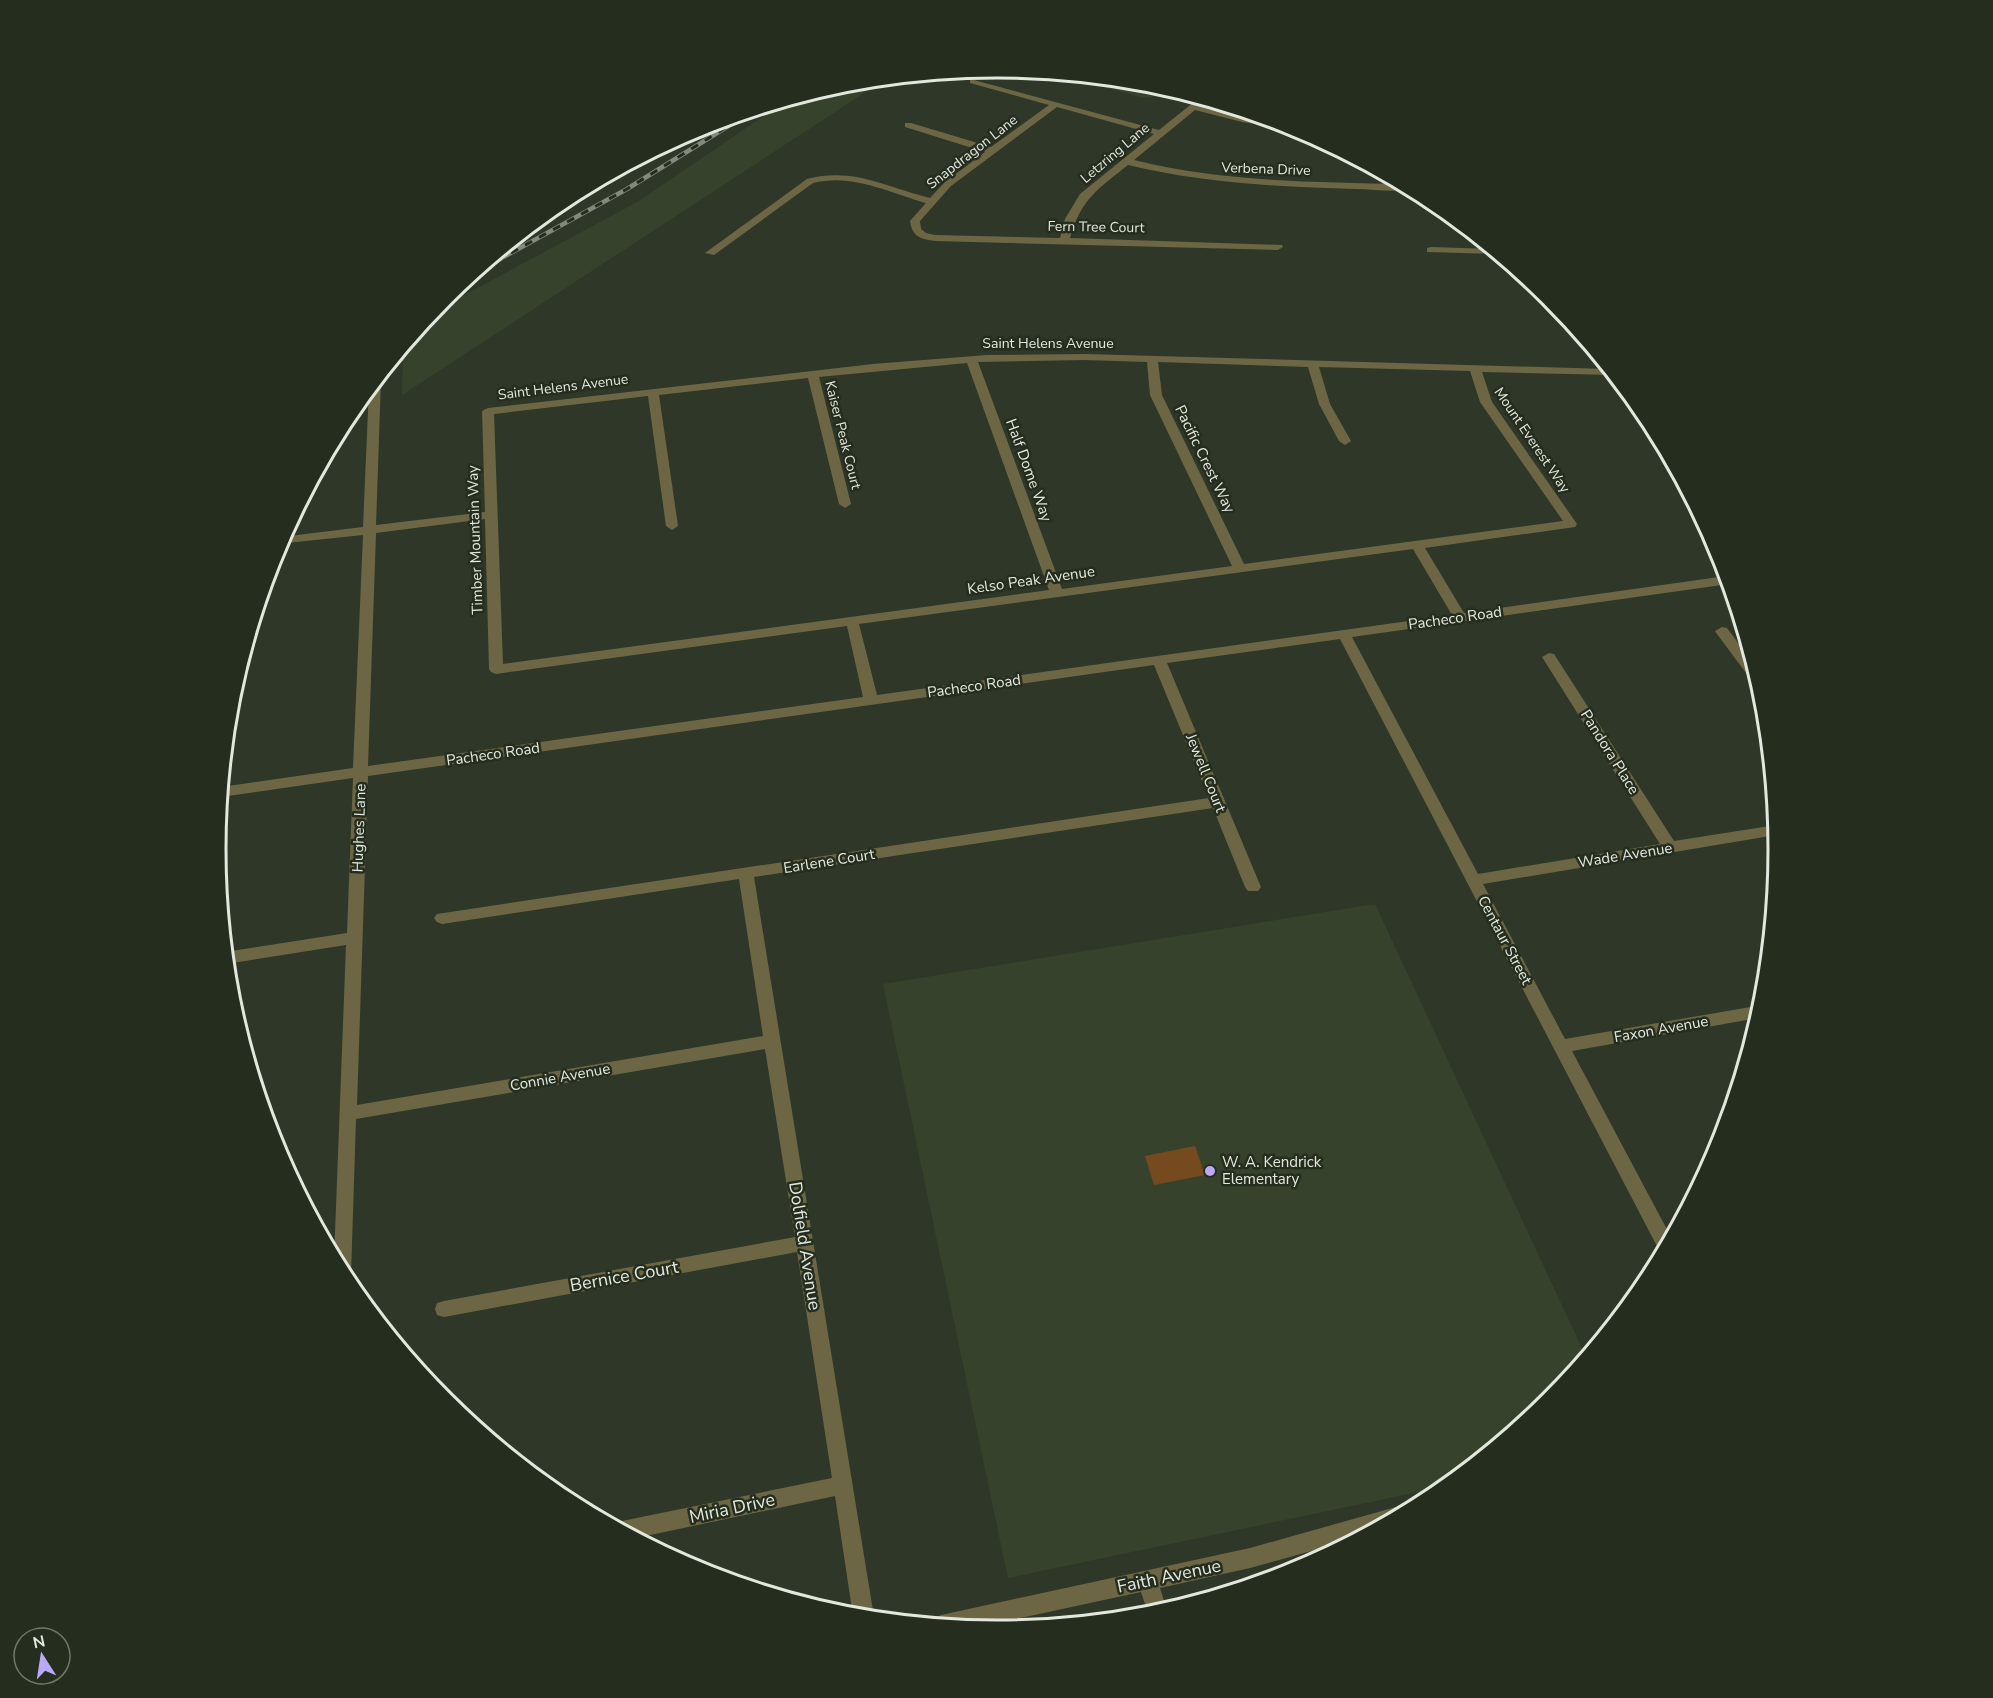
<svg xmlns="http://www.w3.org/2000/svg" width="1993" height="1698" viewBox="0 0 1993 1698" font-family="'Nunito Sans',sans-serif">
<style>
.built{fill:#37422d}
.green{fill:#744a1e}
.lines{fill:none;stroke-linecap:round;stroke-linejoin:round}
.minor{fill:#6d6645;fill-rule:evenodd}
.rail-casing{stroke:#838a7d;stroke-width:4.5}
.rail{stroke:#252d1e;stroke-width:3;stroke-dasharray:8;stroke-linecap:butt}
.poi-dot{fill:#bca9f5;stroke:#252d1e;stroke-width:2}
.labels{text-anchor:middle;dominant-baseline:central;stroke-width:5;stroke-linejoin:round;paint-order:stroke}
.far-street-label{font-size:14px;fill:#e3e8de;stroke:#252d1e}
.street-label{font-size:15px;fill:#e3e8de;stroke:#252d1e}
.poi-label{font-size:15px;fill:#e3e8de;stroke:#252d1e;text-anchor:start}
.near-street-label{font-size:18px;fill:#e3e8de;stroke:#252d1e}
.rim{fill:none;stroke:#e3e8de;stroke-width:3}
</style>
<rect width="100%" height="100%" fill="#2f3828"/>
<path class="built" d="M1052,73L1149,83L1187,94L1144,98Z
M887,78L402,395L403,346L429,314L639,201L787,100L844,82Z
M676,138L561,211L523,231L563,199Z
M1375,904L1586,1357L1549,1402L1447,1486L1008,1578L883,984Z"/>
<path class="green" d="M1195,1146L1205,1175L1154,1185L1145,1156Z"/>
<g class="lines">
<path class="minor" d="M970,79L1159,130L1199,98L1207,100L1200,106L1295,127L1291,129L1242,122L1195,110L1134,160C1222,182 1312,182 1402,184L1411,189C1395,193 1373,189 1356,189C1279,187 1203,183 1128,165C1098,189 1081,199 1070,238L1282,245L1283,247L1278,250L935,241C921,239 912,237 910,221L926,203C889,193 853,173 813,183L714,255L705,253L807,179C853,167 886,187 930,198L945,182L985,152L905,127V123H911L991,147L1049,105L970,83ZM1057,107L1154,134L1080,194L1065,219L1060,238L935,235L926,233L921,229L920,221L951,186Z
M1431,247L1491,249L1498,254L1427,252V248Z
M1085,354L1608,369L1613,375L1482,372L1492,402L1577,524L1575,527L1425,548L1464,613L1726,576L1729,584L1352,637L1478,874L1660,844L1542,657L1549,653L1554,654L1674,841L1776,825V835L1483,884L1565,1039L1762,1005L1758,1018L1572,1051L1671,1237L1663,1253L1660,1252L1340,639L1167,663L1261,887L1258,891H1248L1245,887L1213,808L754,877L874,1617L853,1616L835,1496L636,1538L614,1526L622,1521L832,1478L797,1252L444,1317L437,1315L435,1309L437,1303L444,1301L795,1237L765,1049L356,1119L351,1275L346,1282L334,1259L346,945L226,964L225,952L347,933L353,778L221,797V787L353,768L363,535L277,544L281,537L363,527L369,388L378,377L381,380L376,525L485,512L482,411L488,408L873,364L987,355ZM1085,360L1147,362L1150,395L1232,566L1062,589L978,362ZM1158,362L1308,367L1319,404L1339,441L1345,445L1351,441L1330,404L1319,367L1470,371L1480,402L1563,521L1244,564L1162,395ZM967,363L1049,590L503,664L494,414L648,396L666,526L672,530L678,526L659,395L808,378L839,504L845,508L851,504L819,377ZM485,519L489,669L491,672L496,674L847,626L863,697L368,766L376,533ZM1413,549L1452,615L877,695L859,624ZM1154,665L1209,798L437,914L434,918L437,922L442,924L739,879L763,1036L357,1105L368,776Z
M1722,627L1727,628L1753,663L1759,682L1752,681L1717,634L1715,631Z
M1396,1507L1404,1513L1358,1538L1250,1568L1160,1588L1167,1610L1149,1616L1141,1592L974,1628L931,1624L934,1618L941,1615L1250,1548Z"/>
<g class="rail-casing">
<path id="rail" d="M469,276L627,189L754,110"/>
</g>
<use href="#rail" class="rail"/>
</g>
<circle class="poi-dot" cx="1210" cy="1171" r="6"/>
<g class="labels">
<g class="far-street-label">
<text transform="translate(972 152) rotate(-38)">Snapdragon Lane</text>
<text transform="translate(1115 153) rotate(-40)">Letzring Lane</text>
<text transform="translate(1266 169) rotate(2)">Verbena Drive</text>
<text transform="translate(1096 227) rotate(1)">Fern Tree Court</text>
<text x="1048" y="343">Saint Helens Avenue</text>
<text transform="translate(563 387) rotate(-7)">Saint Helens Avenue</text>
<text transform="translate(843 435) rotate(76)">Kaiser Peak Court</text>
<text transform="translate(1532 440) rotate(56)">Mount Everest Way</text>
</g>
<g class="street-label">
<text transform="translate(1205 459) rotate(64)">Pacific Crest Way</text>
<text transform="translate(1029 470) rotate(70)">Half Dome Way</text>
<text transform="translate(475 540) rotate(-92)">Timber Mountain Way</text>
<text transform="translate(1031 580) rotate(-8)">Kelso Peak Avenue</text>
<text transform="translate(1455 618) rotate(-8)">Pacheco Road</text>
<text transform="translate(974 686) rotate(-8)">Pacheco Road</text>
<text transform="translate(1610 752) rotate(58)">Pandora Place</text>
<text transform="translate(493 754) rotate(-8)">Pacheco Road</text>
<text transform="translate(1206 773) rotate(68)">Jewell Court</text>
<text transform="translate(359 828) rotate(-88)">Hughes Lane</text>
<text transform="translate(1625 855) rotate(-9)">Wade Avenue</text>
<text transform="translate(829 861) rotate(-9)">Earlene Court</text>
<text transform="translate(1505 940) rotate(62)">Centaur Street</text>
<text transform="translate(1661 1029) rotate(-10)">Faxon Avenue</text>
<text transform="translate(560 1077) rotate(-10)">Connie Avenue</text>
</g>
<g class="poi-label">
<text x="1222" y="1162">W. A. Kendrick<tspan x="1222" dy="17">Elementary</tspan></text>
</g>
<g class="near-street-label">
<text transform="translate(805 1246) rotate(81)">Dolfield Avenue</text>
<text transform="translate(624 1276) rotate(-10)">Bernice Court</text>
<text transform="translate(732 1508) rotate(-12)">Miria Drive</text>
<text transform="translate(1169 1576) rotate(-12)">Faith Avenue</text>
</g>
</g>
<path d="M0 0H1993V1698H0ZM226 849a771 771 0 1 1 1542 0a771 771 0 1 1-1542 0Z" fill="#252d1e" fill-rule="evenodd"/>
<path class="rim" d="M226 849a771 771 0 1 1 1542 0a771 771 0 1 1-1542 0Z"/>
<g transform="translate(42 1656) rotate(348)"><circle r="28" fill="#252d1e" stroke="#71786b" stroke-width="1.5"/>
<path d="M0-4.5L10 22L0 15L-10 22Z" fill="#bca9f5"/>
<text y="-9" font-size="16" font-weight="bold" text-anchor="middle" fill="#e3e8de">N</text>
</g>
</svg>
